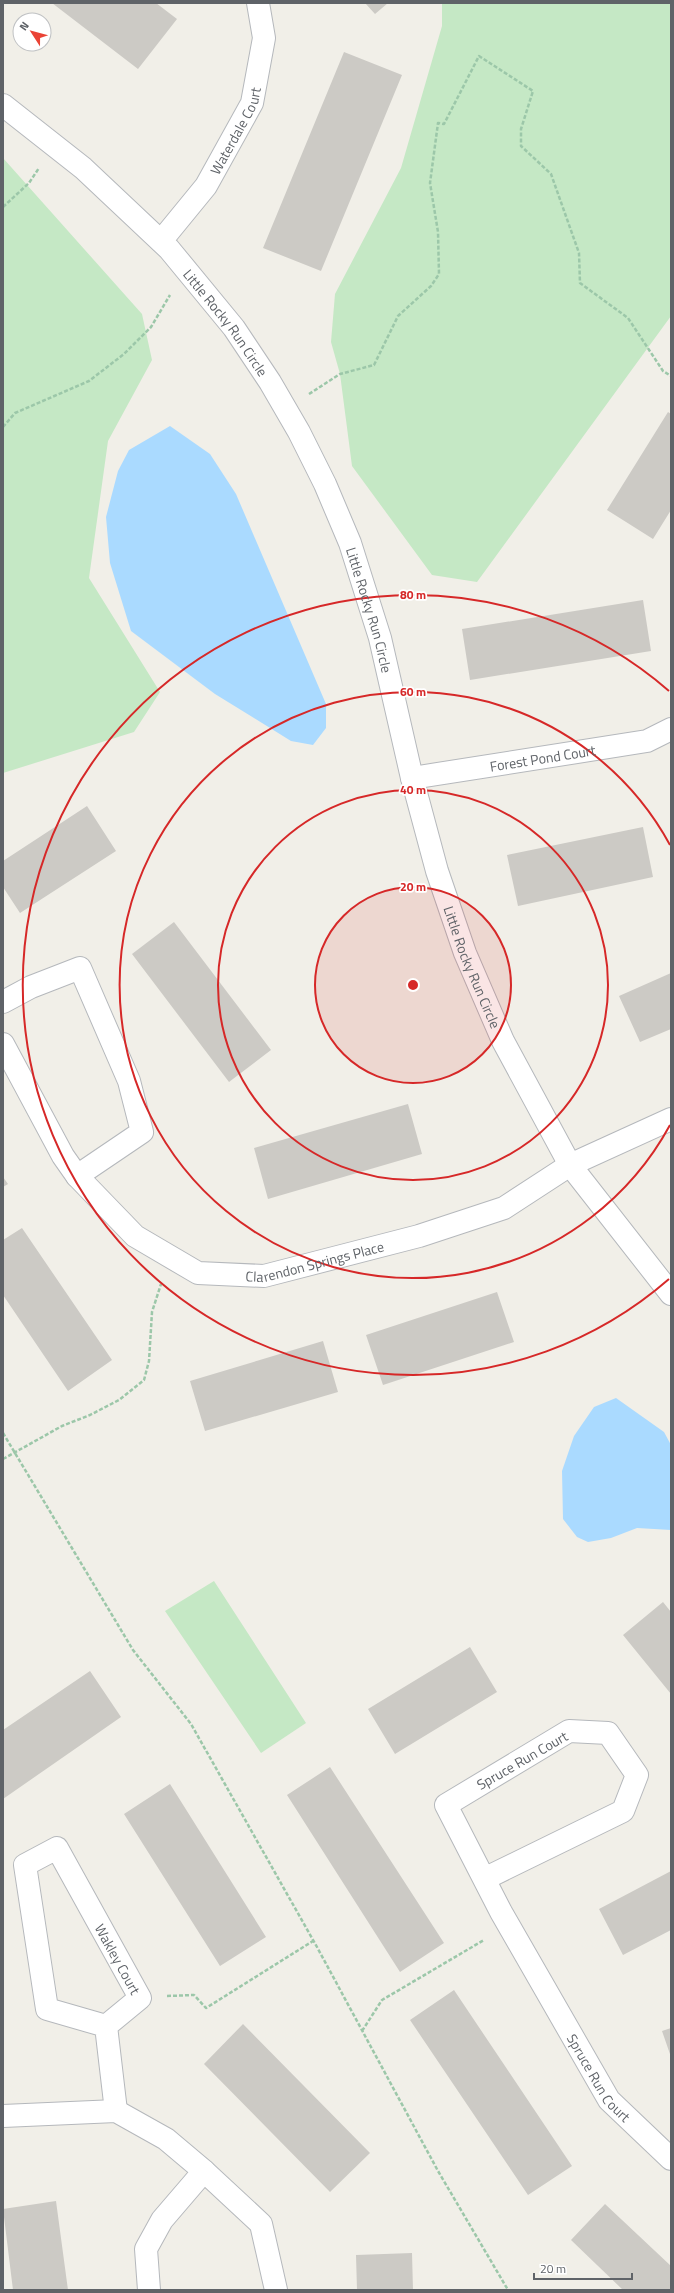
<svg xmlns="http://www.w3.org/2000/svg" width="674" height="2293" viewBox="0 0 674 2293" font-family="'Titillium Web',sans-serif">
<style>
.green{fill:#c5e8c5}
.water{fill:#aadaff}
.building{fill:#cccac5}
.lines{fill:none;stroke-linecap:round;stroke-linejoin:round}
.minor-casing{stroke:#b5b8bc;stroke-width:24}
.path{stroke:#9cc7a9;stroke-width:2.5;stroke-dasharray:4 2;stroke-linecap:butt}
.minor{stroke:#fff;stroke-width:22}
.ring{fill:none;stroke:#d62828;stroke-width:2}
.labels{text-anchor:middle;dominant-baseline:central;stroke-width:3.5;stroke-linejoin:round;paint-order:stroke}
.street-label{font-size:14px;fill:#5f6368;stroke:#fff}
.centre{fill:#d62828;stroke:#fff;stroke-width:2}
.ring-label{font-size:12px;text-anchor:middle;font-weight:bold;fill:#d62828;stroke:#fff;stroke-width:3.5;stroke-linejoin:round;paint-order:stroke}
</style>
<rect width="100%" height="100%" fill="#f1efe8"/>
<path class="green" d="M442,3H671V316L477,582L432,575L352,466L340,374L331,342L335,294L401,168L442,26Z
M3,158L142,314L152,360L108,441L89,578L160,692L134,732L3,773Z
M214,1581L306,1723L261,1753L165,1611Z"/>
<path class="water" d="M170,426L210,454L236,494L326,704V728L313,745L291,741L215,694L131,631L110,563L106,517L118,471L129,450Z
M616,1398L664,1432L671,1445V1530L637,1528L611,1538L588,1542L577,1537L563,1519L562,1471L574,1436L594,1407Z"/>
<path class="building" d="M52,3H156L177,19L138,69Z
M365,3H388L375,14Z
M344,52L402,75L321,271L263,248Z
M668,412L671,414V510L653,539L607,510Z
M643,600L651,651L470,680L462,629Z
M87,806L116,851L20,913L3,887V861Z
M643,827L653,877L518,906L507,855Z
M174,922L271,1050L229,1082L132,954Z
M671,973V1029L640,1042L619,996Z
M408,1104L422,1154L268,1199L254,1148Z
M3,1177L8,1184L3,1187Z
M22,1228L112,1360L68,1391L3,1295V1240Z
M497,1292L514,1342L383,1385L366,1335Z
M323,1341L338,1392L205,1431L190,1381Z
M663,1602L671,1612V1694L623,1635Z
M470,1647L497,1692L395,1754L368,1709Z
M90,1671L121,1717L3,1799V1730Z
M330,1767L444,1943L400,1972L287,1795Z
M170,1784L266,1937L220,1966L124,1814Z
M671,1871V1930L623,1955L599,1909Z
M454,1990L572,2166L528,2195L410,2020Z
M243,2024L370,2153L330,2192L204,2064Z
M671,2028V2057L662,2031Z
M56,2201L68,2290H13L3,2209Z
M605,2204L671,2266V2290H623L571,2240Z
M412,2253L413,2290H357L356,2255Z"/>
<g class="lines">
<g class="minor-casing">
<g id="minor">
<path id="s1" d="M3,105L83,168L169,249L234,328L270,382L299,432L325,484L350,543L380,638L412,778L437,871L465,953L503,1041L570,1165L671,1294"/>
<path id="s2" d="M161,241L206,186L252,103L264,38L258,3"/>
<path id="s3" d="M412,778L647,741L671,729"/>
<path d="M3,1002L31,987L80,968L129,1081L142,1132L77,1176L63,1156L3,1044"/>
<path id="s4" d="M77,1176L135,1236L198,1273L264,1276L419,1236L504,1208L570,1165L671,1119"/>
<path id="s5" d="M484,1879L623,1811L637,1775L608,1733L569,1731L446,1805L501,1912L609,2100L671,2159"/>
<path id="s6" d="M106,2026L47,2009L25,1865L57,1848L140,1998L106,2026L116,2111"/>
<path d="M3,2116L116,2111L166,2139L204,2171L261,2224L276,2290"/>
<path d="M149,2290L146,2249L162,2220L204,2171"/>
</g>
</g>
<path class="path" d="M3,207L29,183L39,168
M309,394L340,374L374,365L398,316L431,286L439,274L438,232L430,183L438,123L444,124L479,56L533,91L521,129V146L551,174L579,253L580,283L628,318L663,371L671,376
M3,427L15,413L89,381L124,354L151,327L170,295
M3,1433L133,1650L191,1724L317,1947L438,2171L508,2290
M3,1459L62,1426L90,1415L119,1400L144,1380L149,1361L152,1312L161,1284
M167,1996L194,1995L206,2008L313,1941
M362,2031L382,2000L484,1940"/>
<use href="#minor" class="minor"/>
</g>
<circle cx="413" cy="985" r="98" fill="#d62828" fill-opacity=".12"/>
<g class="ring">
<circle cx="413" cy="985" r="98"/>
<circle cx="413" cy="985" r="195"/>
<path d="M670 1125A293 293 0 1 1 670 845"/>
<path d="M669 1279A390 390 0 1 1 669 691"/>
</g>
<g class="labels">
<g class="street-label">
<text stroke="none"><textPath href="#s2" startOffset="134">Waterdale Court</textPath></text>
<text stroke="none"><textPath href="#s1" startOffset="313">Little Rocky Run Circle</textPath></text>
<text stroke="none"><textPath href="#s1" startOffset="637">Little Rocky Run Circle</textPath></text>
<text stroke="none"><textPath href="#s3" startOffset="132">Forest Pond Court</textPath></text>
<text stroke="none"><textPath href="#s1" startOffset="1009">Little Rocky Run Circle</textPath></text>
<text stroke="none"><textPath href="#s4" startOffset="275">Clarendon Springs Place</textPath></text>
<text transform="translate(522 1760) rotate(-30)">Spruce Run Court</text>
<text stroke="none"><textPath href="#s6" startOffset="370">Wakley Court</textPath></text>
<text stroke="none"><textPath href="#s5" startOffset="740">Spruce Run Court</textPath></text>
</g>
</g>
<circle cx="413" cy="985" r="6" class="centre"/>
<g class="ring-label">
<text x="413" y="599">80 m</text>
<text x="413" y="696">60 m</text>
<text x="413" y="794">40 m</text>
<text x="413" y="891">20 m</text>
</g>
<rect width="674" height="2293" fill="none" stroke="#5f6368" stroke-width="8"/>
<g transform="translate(32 32) rotate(306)"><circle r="19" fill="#ffffff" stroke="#bfc1c3"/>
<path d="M0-3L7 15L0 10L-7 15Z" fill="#ea4335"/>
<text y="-6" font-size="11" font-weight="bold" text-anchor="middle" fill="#5f6368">N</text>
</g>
<path d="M534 2273v6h98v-6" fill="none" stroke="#5f6368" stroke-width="2"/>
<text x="540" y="2273" font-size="12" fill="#5f6368" stroke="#ffffff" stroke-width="3" paint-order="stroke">20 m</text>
</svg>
